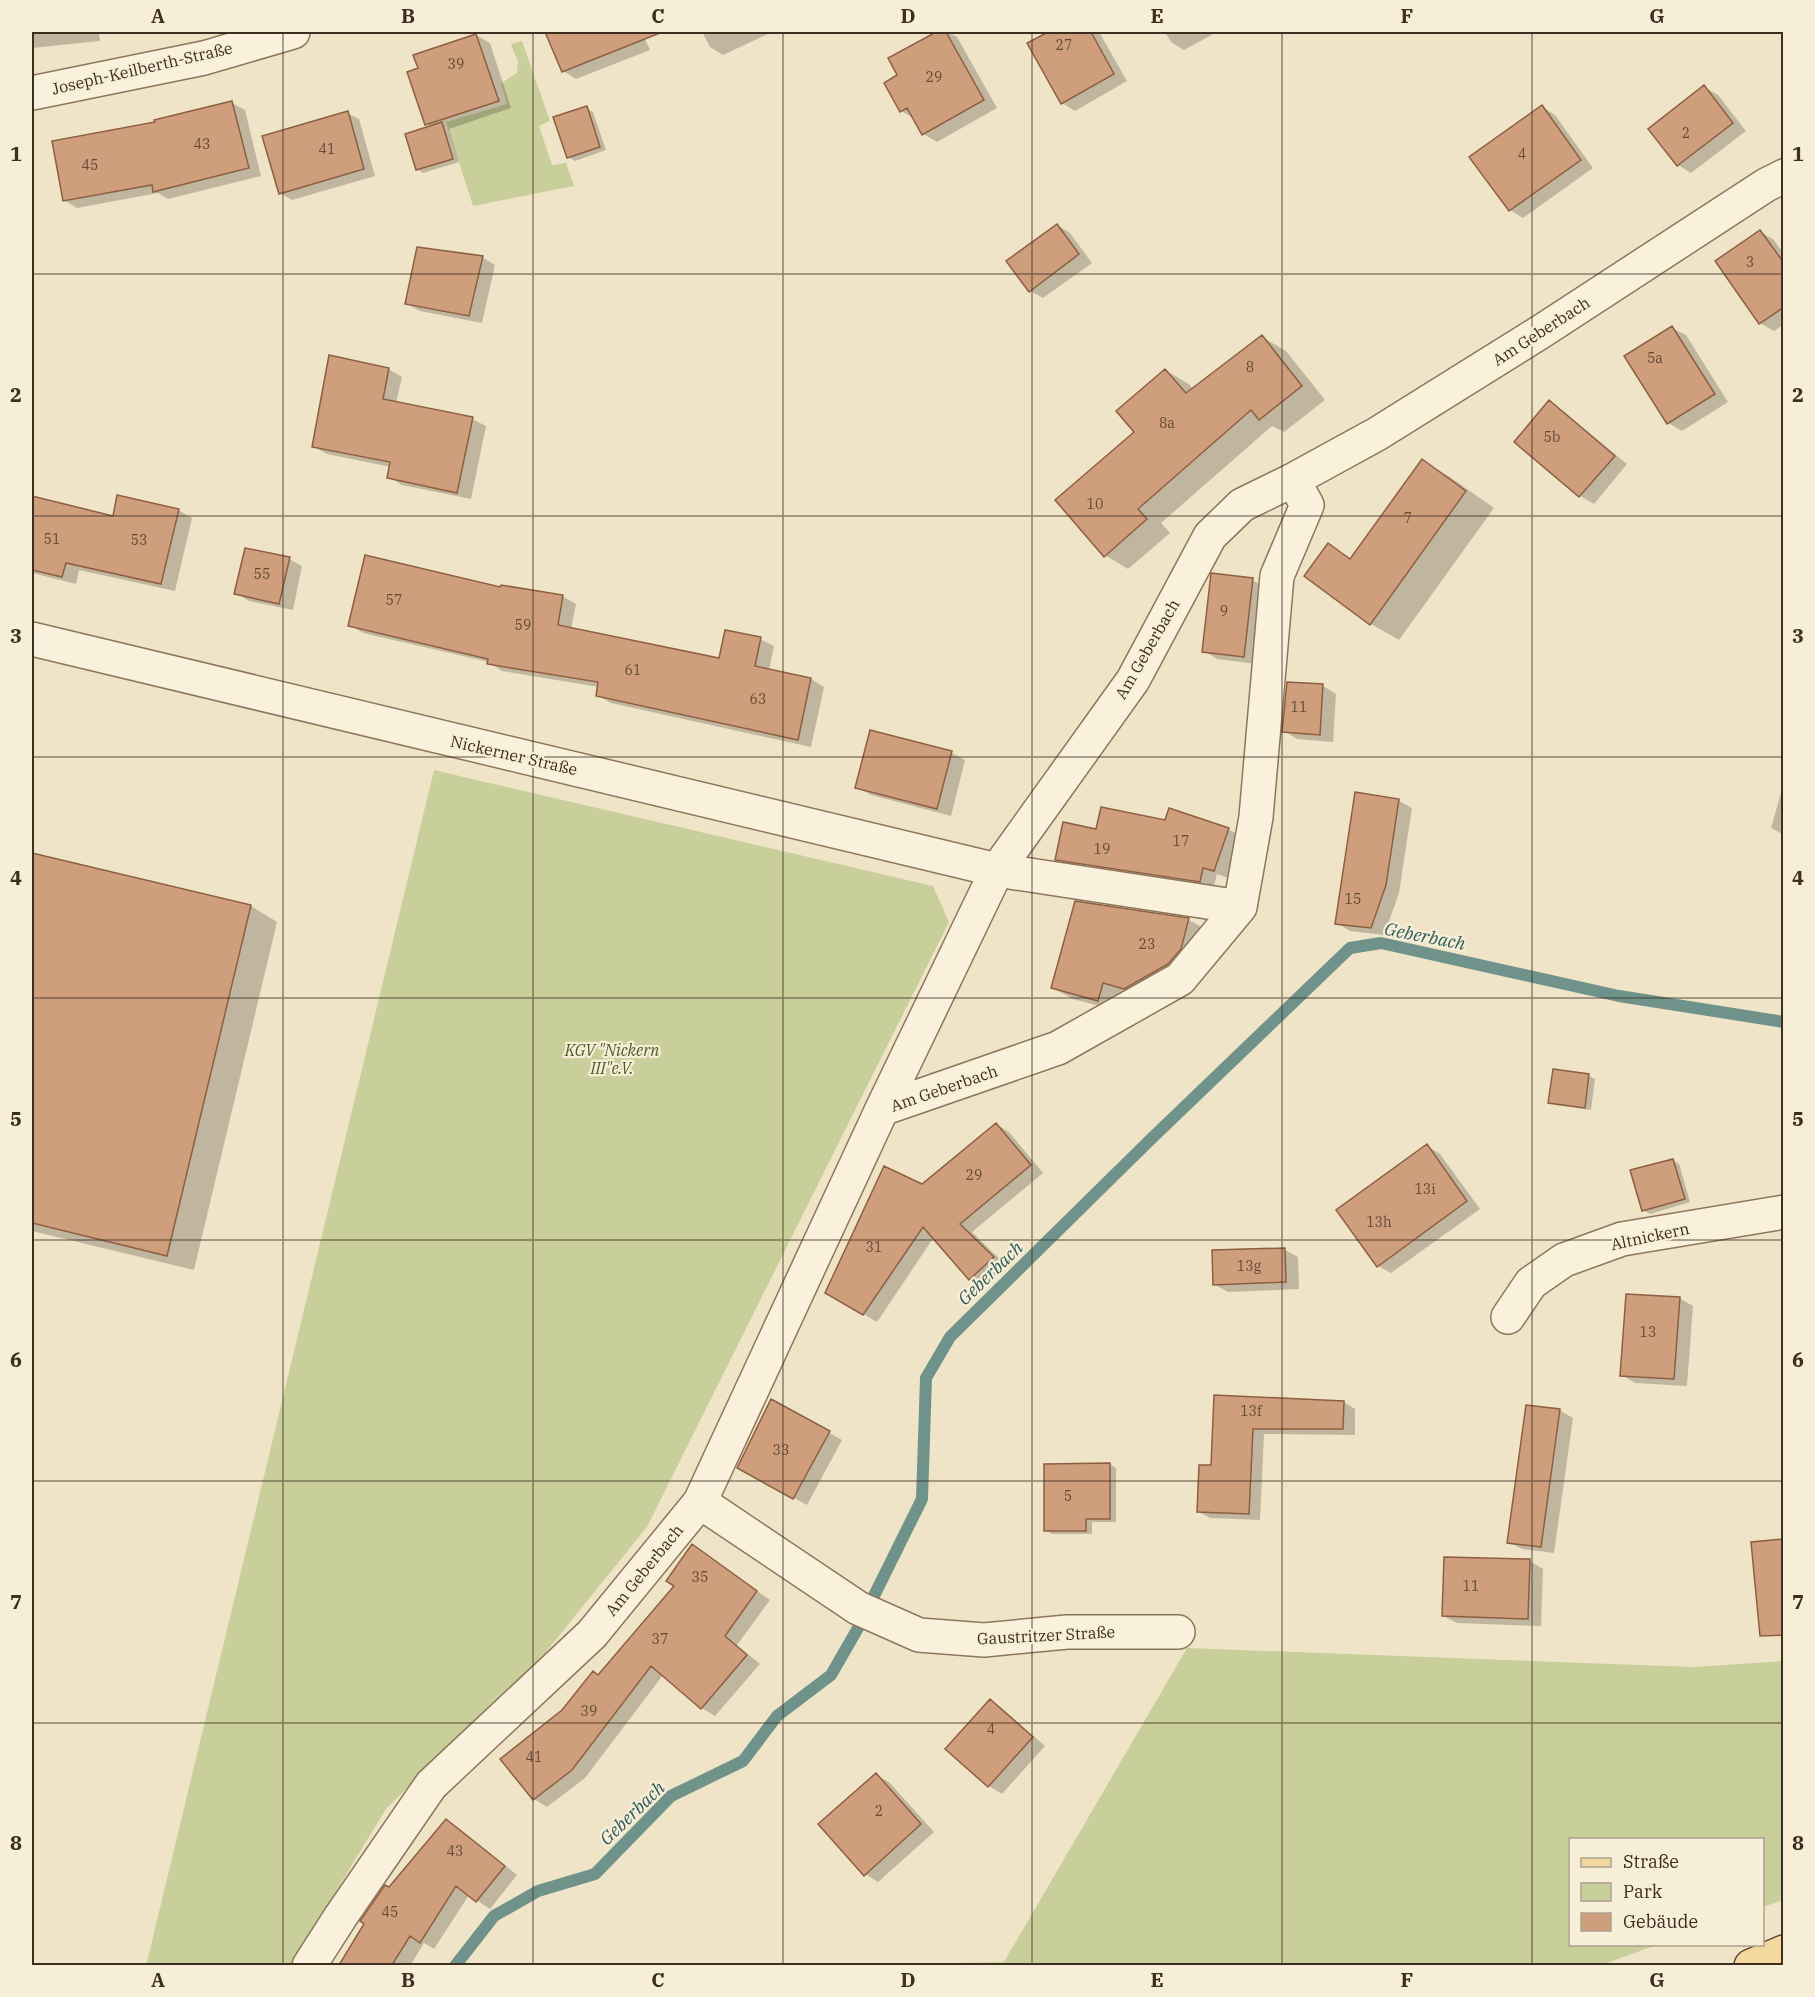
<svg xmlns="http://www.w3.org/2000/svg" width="1815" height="1997" viewBox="0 0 1815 1997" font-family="'IBM Plex Serif',serif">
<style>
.green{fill:#c9cf9b}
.shadow{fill:#0003}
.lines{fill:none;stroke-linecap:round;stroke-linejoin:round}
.stream{stroke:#6f938a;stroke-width:12}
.building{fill:#cf9f7d;stroke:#8d5f41;stroke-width:1.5}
.minor-casing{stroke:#8d765c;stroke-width:36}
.major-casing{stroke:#5b4430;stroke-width:36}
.minor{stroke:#faf1dc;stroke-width:33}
.major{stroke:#f3d9a0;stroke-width:33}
.grid{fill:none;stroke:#3d2e20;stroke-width:1.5;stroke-opacity:0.55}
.labels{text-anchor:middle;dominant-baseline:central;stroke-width:4.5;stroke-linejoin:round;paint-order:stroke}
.number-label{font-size:14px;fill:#624a37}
.street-label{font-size:16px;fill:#3d2e20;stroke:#f7eed8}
.park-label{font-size:16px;font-style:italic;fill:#4d5a26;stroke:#f7eed8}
.water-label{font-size:18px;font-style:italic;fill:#2f5d5a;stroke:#f7eed8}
.neatline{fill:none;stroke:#3d2e20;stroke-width:2}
.grid-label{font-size:20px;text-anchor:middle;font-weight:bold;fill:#3d2e20}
</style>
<rect width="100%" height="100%" fill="#f0e4c8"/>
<path class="green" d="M522,41L550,121L539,126L552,165L566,163L574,186L473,206L446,122L507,104L501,83L517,73L518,62L511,44Z
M434,770L933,886L949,922L647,1527L545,1653L386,1809L291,1965L146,1966Z
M1187,1648L1694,1667L1783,1661V1900L1763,1907L1762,1840H1570V1944L1657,1945L1598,1966L865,1965L1004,1962Z"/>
<path class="shadow" d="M32,32H113L99,33L100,41L32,48Z
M547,32H642L650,50L576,79L563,71Z
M702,32H772L723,55L710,47Z
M939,32H948L957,37L997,108L937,142L923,134L915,119L901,111L899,76L890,59Z
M1051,32H1099L1127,81L1075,111L1062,103L1029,44Z
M1165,32H1217L1184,50L1171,42Z
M476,35L490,43L511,108L449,129L459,162L423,173L417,169L432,127L426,124L419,69Z
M1704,87L1718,95L1746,131L1691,173L1678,165Z
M232,103L245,110L261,176L168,199L158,193L77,208L64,200L157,123Z
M1542,107L1555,115L1593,168L1523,218L1510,210L1472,157Z
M587,108L593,112L606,150L575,161L568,157Z
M347,113L359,119L375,176L292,200L280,193Z
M1057,225L1070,233L1092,263L1043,298L1030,291Z
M1760,232L1773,239L1784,254V324L1774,331L1760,323Z
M482,257L495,265L482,323L420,311L406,303Z
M1672,328L1686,335L1728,402L1682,431L1668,423L1626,357Z
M1262,337L1286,351L1325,400L1284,432L1272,426L1161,523L1170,533L1128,569L1105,555L1136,432L1165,370L1189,384L1193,389Z
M388,369L402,377L396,403L472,419L486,426L471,499L402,485L389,477L391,467L327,454L314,447Z
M1549,402L1562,410L1627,464L1594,504L1580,496L1516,442Z
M1422,461L1450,477L1494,508L1399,640L1371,624L1328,545L1352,559Z
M32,498L114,518L178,510L192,518L175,591L79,570L76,584L32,573Z
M289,559L302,566L293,610L249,601L236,593Z
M1252,580L1265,587L1257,664L1217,659L1204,651Z
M502,589L562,596L576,604L571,629L720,660L760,639L774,646L769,670L811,679L824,687L811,747L611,703L597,695L599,687L502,671L489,662L363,633L350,625Z
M1323,686L1336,694L1333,742L1297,739L1284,731Z
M871,732L952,753L965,760L951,816L871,795L857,787Z
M1784,782V835L1771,828Z
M1356,794L1399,801L1412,808L1399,893L1384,935L1350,931L1337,923Z
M1166,822L1228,829L1242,837L1228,878L1217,874L1213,889L1070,867L1056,859L1097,831Z
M32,854L251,906L277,922L194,1270L32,1231Z
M1076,903L1189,920L1209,931L1201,960L1118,1011L1073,999L1053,988Z
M1554,1070L1589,1076L1595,1079L1591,1110L1556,1105L1550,1102Z
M996,1124L1009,1132L1043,1173L972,1232L1006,1265L984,1286L970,1279L934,1237L877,1322L826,1292L922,1186Z
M1427,1146L1440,1154L1480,1209L1391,1273L1378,1266Z
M1673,1160L1679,1164L1690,1202L1650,1214L1643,1210Z
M1285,1250L1298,1257L1299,1289L1228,1292L1214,1284Z
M1679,1298L1693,1306L1687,1386L1635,1383L1622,1375Z
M1215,1396L1344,1402L1355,1409V1435L1264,1434L1260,1520L1210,1518L1199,1512L1212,1467Z
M771,1401L842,1440L807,1505L752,1475Z
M1559,1410L1573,1418L1554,1553L1522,1549L1508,1542Z
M1110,1464L1116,1468V1522H1092V1534H1052L1046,1530Z
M693,1546L770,1600L737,1645L760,1664L715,1716L702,1708L663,1675L585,1778L547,1807L534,1799L563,1711L599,1676L676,1586Z
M1445,1558L1530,1561L1543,1569L1541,1626L1457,1623L1443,1616Z
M990,1701L1003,1709L1045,1746L1002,1794L989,1786Z
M876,1775L889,1782L934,1832L878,1882L865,1874Z
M447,1821L460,1829L517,1875L490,1909L469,1895L434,1949L424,1943L410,1966H341L389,1889Z"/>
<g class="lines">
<path class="stream" d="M455,1966L494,1916L538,1891L595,1874L671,1796L743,1761L777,1716L831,1675L858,1628L922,1499L926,1378L950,1337L1151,1139L1350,948L1381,943L1619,996L1784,1022"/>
</g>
<path class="building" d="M545,32H659L660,33L562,72Z
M936,32H946L984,100L922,135L907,108L900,112L884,83L897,75L888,58Z
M1048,32H1091L1114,74L1061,104L1027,43Z
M476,34L499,101L425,125L407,72L418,68L413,55Z
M1704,85L1733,123L1677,166L1648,129Z
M232,101L249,168L153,192L152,185L63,201L52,141L155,122L154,120Z
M1542,105L1581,160L1509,211L1469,157Z
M587,106L600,147L567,158L553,117Z
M348,111L364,169L279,194L262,136Z
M442,122L453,159L416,170L405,134Z
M1057,224L1079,254L1029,292L1006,261Z
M1760,230L1784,263V307L1759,324L1715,261Z
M417,247L483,256L469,316L405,304Z
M1672,326L1715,394L1667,424L1624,356Z
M1262,335L1302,386L1259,420L1251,410L1138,509L1147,519L1104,557L1055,500L1134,432L1116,411L1165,369L1186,393Z
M329,355L389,368L383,399L473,417L457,493L387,478L390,462L312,447Z
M1549,400L1615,456L1579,497L1514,442Z
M1422,459L1466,491L1370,625L1304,576L1328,543L1350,559Z
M117,495L179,509L161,584L66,563L62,577L32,570V496L113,516Z
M245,548L290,557L279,604L234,594Z
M365,555L500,587L501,585L563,595L558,625L719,658L725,630L761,637L755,666L811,678L798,740L596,696L598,682L487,664L488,659L348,626Z
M1211,573L1253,578L1244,657L1202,652Z
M1287,682L1323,684L1320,735L1282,732Z
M870,730L952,751L937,809L855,788Z
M1355,792L1399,799L1386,885L1371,928L1335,924Z
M1101,807L1165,820L1169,808L1229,828L1214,871L1203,868L1200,882L1055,860L1063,822L1096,829Z
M32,853L251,905L167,1256L32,1223Z
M1075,901L1189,918L1181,949L1168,964L1124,989L1103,983L1098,1001L1051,988Z
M1553,1069L1589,1074L1585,1108L1548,1103Z
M996,1123L1031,1165L960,1224L994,1257L969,1280L923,1227L863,1315L825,1293L884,1166L922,1184Z
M1427,1144L1467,1201L1377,1267L1336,1210Z
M1673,1159L1685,1199L1642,1211L1630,1170Z
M1285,1248L1286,1282L1213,1285L1212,1250Z
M1626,1294L1680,1297L1674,1379L1620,1376Z
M1214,1395L1344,1401L1343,1429H1253L1249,1514L1197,1512L1199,1465H1211Z
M771,1399L830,1431L793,1499L737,1468Z
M1526,1405L1560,1409L1541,1547L1507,1543Z
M1110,1463V1519H1086V1531H1044V1464Z
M1784,1539V1635L1760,1636L1751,1542Z
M692,1544L757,1591L725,1636L747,1655L701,1709L651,1666L572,1770L533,1800L500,1759L562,1710L593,1671L598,1675L674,1586L666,1581Z
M1444,1557L1530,1559L1528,1619L1442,1616Z
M990,1699L1033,1737L988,1787L945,1749Z
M876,1773L921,1824L864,1876L818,1824Z
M446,1819L505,1866L476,1902L456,1886L420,1943L410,1936L392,1965H339L364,1924L360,1921L385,1885L389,1887Z"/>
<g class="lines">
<g class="minor-casing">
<path id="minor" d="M32,93L204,58L293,32
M32,639L997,870L1240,907
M882,1109L1058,1048L1180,979L1240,907L1256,817L1277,576L1307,505L1293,480
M1508,1317L1531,1283L1564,1260L1622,1239L1784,1212
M700,1502L858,1608L919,1635L984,1640L1067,1632H1178
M309,1966L341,1916L431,1785L592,1634L700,1502L882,1109L997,870L1133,680L1210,536L1242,505L1293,480L1377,434L1542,331L1766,185L1784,176"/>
</g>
<g class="major-casing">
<path id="major" d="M1751,1966L1784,1952"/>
</g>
<use href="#minor" class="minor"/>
<use href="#major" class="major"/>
</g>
<path class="grid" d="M283,32V1966M533,32V1966M783,32V1966M1032,32V1966M1282,32V1966M1532,32V1966M32,274H1784M32,516H1784M32,757H1784M32,998H1784M32,1240H1784M32,1481H1784M32,1723H1784"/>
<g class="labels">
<g class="number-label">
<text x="1064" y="45">27</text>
<text x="456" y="64">39</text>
<text x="934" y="77">29</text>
<text x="1686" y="133">2</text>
<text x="202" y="144">43</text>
<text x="327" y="149">41</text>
<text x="1522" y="154">4</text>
<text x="90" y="165">45</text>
<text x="1750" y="262">3</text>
<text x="1655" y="358">5a</text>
<text x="1250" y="367">8</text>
<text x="1167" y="423">8a</text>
<text x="1552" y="437">5b</text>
<text x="1095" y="504">10</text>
<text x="1408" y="518">7</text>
<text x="52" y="539">51</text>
<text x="139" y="540">53</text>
<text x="262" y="574">55</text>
<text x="394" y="600">57</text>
<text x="1224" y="611">9</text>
<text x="523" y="625">59</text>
<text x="633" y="670">61</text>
<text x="758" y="699">63</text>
<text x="1299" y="707">11</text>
<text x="1181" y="841">17</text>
<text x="1102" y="849">19</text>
<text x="1353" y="899">15</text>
<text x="1147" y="944">23</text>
<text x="974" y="1175">29</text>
<text x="1425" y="1189">13i</text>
<text x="1379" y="1222">13h</text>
<text x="874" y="1247">31</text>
<text x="1249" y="1266">13g</text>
<text x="1648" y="1332">13</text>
<text x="1251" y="1411">13f</text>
<text x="781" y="1450">33</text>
<text x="1068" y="1496">5</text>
<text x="700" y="1577">35</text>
<text x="1471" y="1586">11</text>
<text x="660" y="1639">37</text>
<text x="589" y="1711">39</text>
<text x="991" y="1729">4</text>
<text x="534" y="1757">41</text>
<text x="879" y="1811">2</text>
<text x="455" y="1851">43</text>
<text x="390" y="1912">45</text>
</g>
<g class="street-label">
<text transform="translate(142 68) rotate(-13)">Joseph-Keilberth-Straße</text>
<text transform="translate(1541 331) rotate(-33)">Am Geberbach</text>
<text transform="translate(1147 649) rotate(-60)">Am Geberbach</text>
<text transform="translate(514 755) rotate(13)">Nickerner Straße</text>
<text transform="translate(944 1088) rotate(-19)">Am Geberbach</text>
<text transform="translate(1650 1236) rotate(-12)">Altnickern</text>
<text transform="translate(644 1570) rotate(-51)">Am Geberbach</text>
<text transform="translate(1046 1635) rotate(-3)">Gaustritzer Straße</text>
</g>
<g class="park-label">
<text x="612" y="1050">KGV "Nickern<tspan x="612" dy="18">III"e.V.</tspan></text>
</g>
<g class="water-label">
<text transform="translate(1425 936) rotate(11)">Geberbach</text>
<text transform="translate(990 1273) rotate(-44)">Geberbach</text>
<text transform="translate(632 1813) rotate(-44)">Geberbach</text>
</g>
</g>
<rect width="1815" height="1997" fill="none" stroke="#f7eed8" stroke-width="66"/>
<rect x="1569" y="1838" width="195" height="108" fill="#f7eed8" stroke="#ada18e" stroke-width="1.5"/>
<rect x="1581" y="1858" width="30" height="9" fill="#f3d9a0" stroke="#ada18e" stroke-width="1.5"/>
<text x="1623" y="1868" font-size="18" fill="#3d2e20">Straße</text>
<rect x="1581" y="1883" width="30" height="18" fill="#c9cf9b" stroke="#ada18e" stroke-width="1.5"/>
<text x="1623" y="1898" font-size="18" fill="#3d2e20">Park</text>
<rect x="1581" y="1913" width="30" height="18" fill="#cf9f7d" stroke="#ada18e" stroke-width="1.5"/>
<text x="1623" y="1928" font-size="18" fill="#3d2e20">Gebäude</text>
<rect x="33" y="33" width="1749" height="1931" class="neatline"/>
<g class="grid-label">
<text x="158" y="23">A</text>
<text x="408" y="23">B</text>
<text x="658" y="23">C</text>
<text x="908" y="23">D</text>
<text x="1157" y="23">E</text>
<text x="1407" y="23">F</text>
<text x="1657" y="23">G</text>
<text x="16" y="161">1</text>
<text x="1798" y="161">1</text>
<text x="16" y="402">2</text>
<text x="1798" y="402">2</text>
<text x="16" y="643">3</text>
<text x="1798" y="643">3</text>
<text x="16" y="885">4</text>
<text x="1798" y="885">4</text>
<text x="16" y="1126">5</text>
<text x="1798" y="1126">5</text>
<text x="16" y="1367">6</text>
<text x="1798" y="1367">6</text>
<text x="16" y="1609">7</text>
<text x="1798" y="1609">7</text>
<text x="16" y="1850">8</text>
<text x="1798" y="1850">8</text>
<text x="158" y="1987">A</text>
<text x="408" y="1987">B</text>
<text x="658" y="1987">C</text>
<text x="908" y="1987">D</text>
<text x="1157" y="1987">E</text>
<text x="1407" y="1987">F</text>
<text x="1657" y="1987">G</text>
</g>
</svg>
